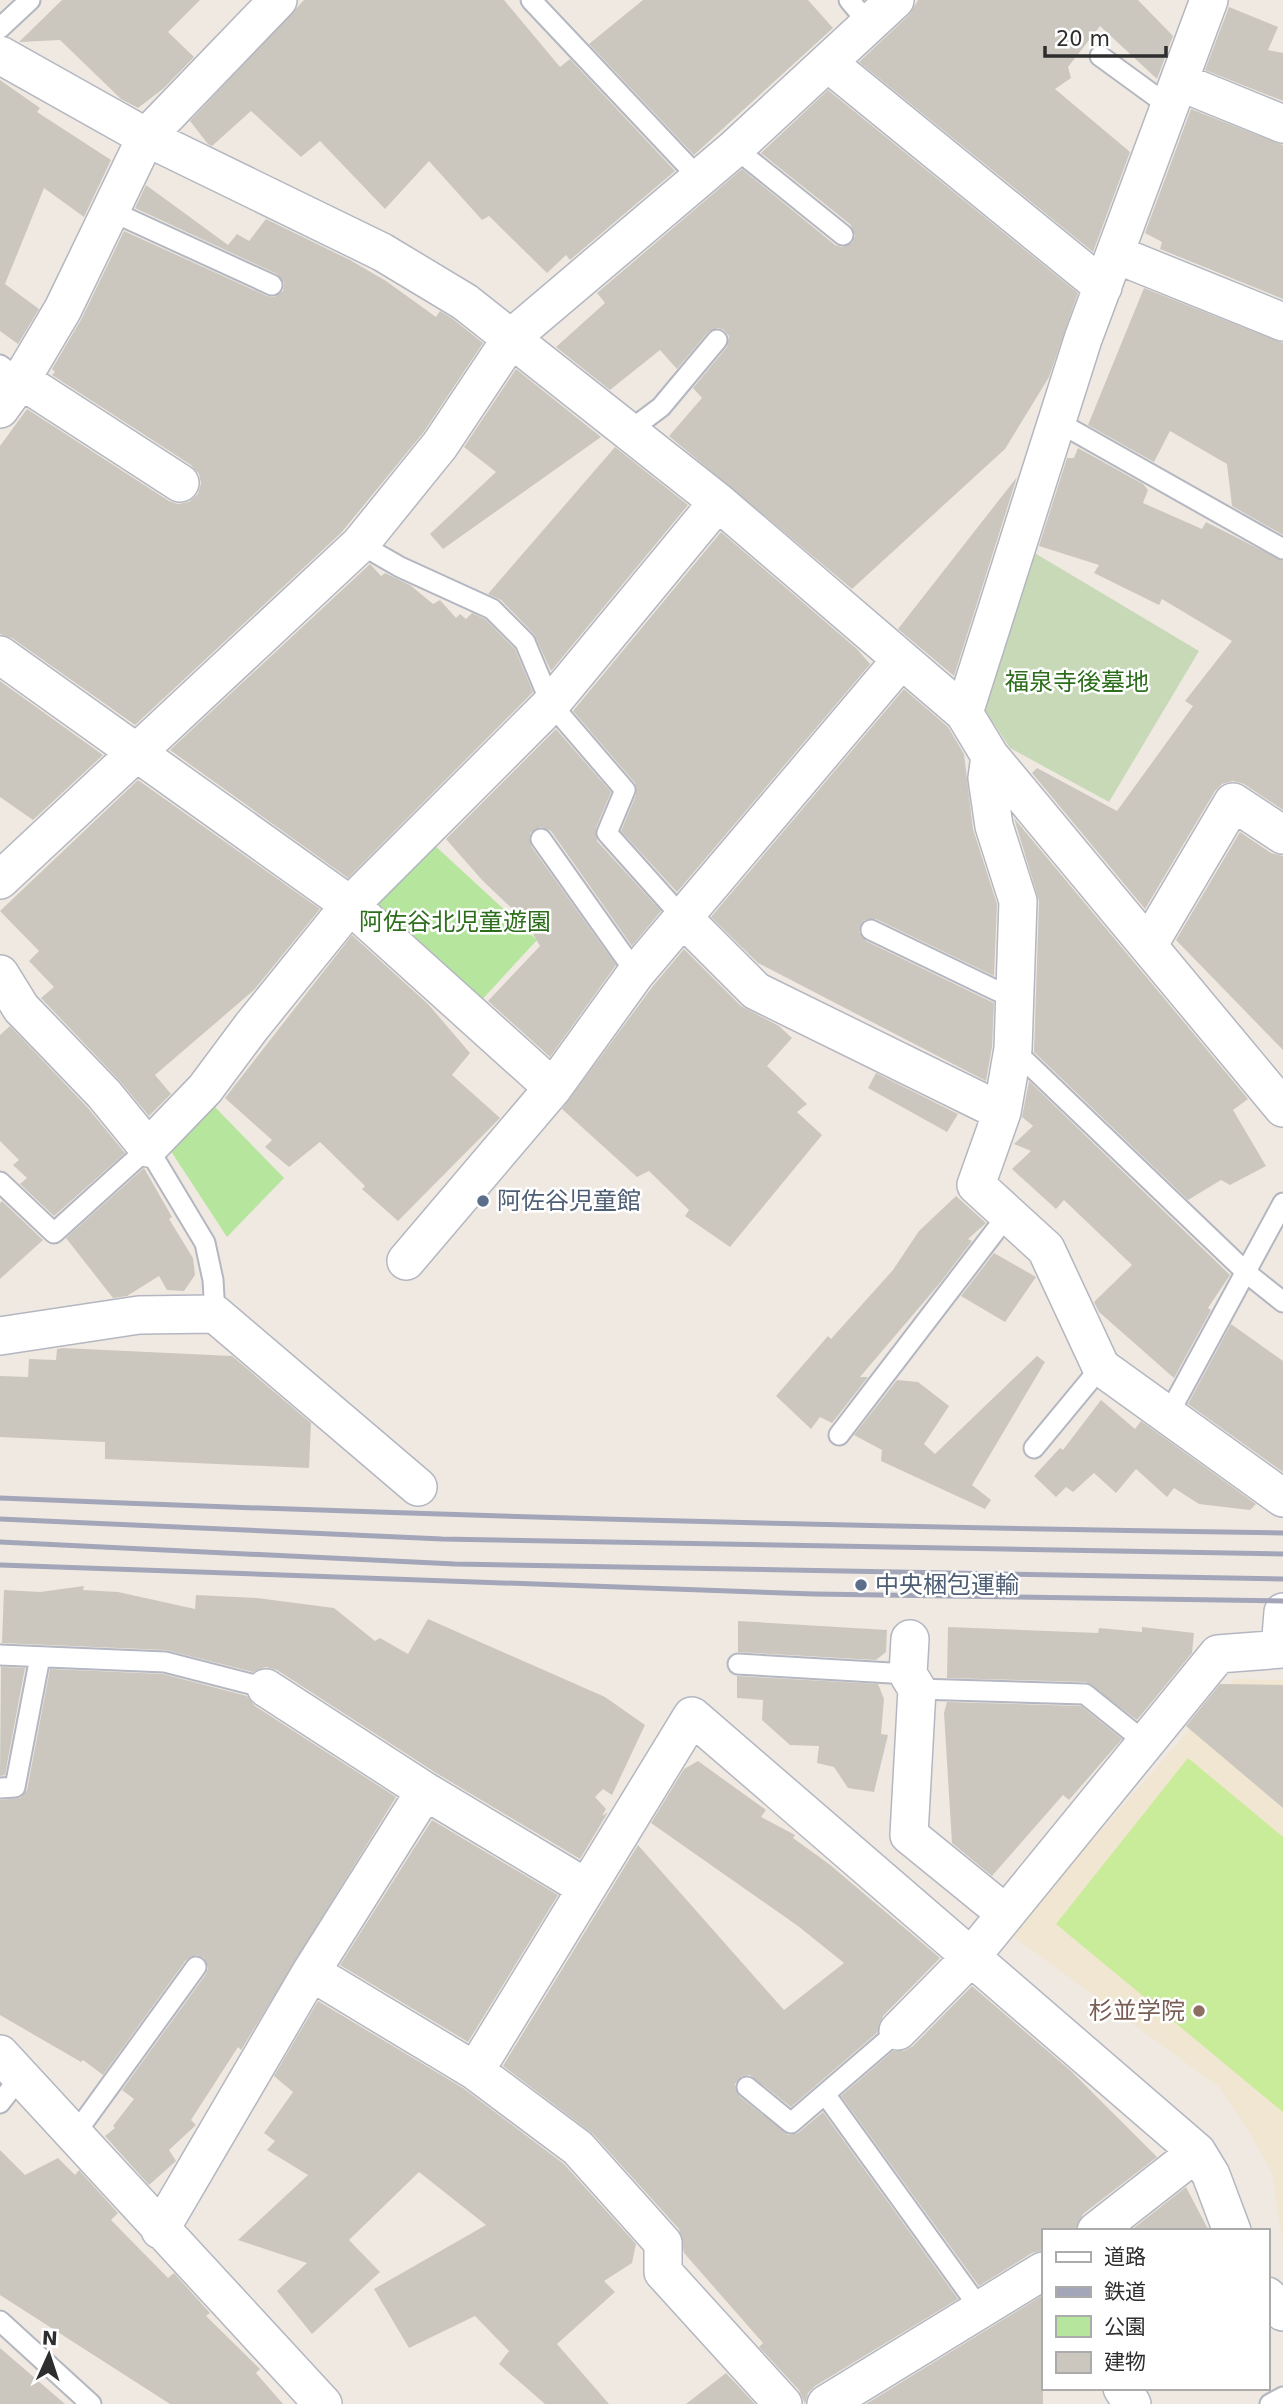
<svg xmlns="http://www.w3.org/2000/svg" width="1283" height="2404" viewBox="0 0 1283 2404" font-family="'DejaVu Sans','Noto Sans JP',sans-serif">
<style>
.education{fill:#f0e6d1}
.green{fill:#b6e59e}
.cemetery{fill:#c8d9b8}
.pitch{fill:#c9ec9a}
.building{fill:#cbc7bf}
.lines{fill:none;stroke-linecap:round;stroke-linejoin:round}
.service-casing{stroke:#b4b7c1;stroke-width:23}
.minor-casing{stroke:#b4b7c1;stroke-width:40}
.service{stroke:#fff;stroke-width:19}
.minor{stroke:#fff;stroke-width:37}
.rail{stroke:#a3a6b8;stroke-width:5}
.service-dot{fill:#5c6f8a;stroke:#fff;stroke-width:2.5}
.education-dot{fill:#8d6e63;stroke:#fff;stroke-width:2.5}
.labels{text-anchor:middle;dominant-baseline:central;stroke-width:5;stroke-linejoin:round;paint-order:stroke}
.park-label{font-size:24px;fill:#2c6e1b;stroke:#fff}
.service-label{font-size:24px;fill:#4e5e75;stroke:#fff;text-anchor:start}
.education-label{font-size:24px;fill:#785e54;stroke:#fff;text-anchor:end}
</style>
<rect width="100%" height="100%" fill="#efe9e1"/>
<path class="education" d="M1234,1679L1283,1680V2244L1272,2173L1248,2130L1219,2087L1010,1934Z"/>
<path class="green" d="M431,842L537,940L479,1003L373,905Z
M211,1103L284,1178L227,1237L165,1142Z"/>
<path class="cemetery" d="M1028,549L1199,651L1109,802L1010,748L977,698Z"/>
<path class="pitch" d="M1188,1758L1283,1837V2112L1056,1924Z"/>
<path class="building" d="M62,0H200L168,32L194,57L164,88L138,108L121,99L60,40L19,42Z
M304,0H504L560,67L570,59L675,171L570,260L566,255L547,273L489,216L482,220L429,161L385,209L320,141L301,157L251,111L212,146L208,144L190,121Z
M643,0H808L833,28L694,155L589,44Z
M918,0H1138L1173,36L1157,79L1100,26L1068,67L1071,78L1055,89L1130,152L1093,252L859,62L909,15Z
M1229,7L1278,27L1268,50L1283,53V101L1205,70Z
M0,80L40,108L37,112L111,160L84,217L44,188L5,284L39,309L18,344L0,331Z
M828,90L1078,293L1049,377L1005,449L852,589L669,436L702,398L693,388L727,347L729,336L724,330L718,328L708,332L677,369L660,350L610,390L556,347L605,303L597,293L742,169L835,245L842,247L852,243L855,236L851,225L761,153Z
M1191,109L1283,145V299L1160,249L1162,242L1145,233Z
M146,185L228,245L237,234L249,241L266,219L350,260L386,281L436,317L440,311L453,319L483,343L423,433L341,533L135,725L12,638L0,634V446L27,409L169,501L178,504L189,502L198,494L201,483L199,474L191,465L52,375L55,372L52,369L82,318L124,231L267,296L274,297L283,291L284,283L277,274L135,208Z
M1144,288L1283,343V535L1232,506L1227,464L1170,431L1154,462L1088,425Z
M516,369L601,437L443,549L430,534L496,472L464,447Z
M615,447L688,505L551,671L534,634L501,600L488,594Z
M1078,448L1143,484L1148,490L1143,503L1202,529L1206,522L1283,561V810L1244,784L1233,781L1222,784L1215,791L1145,909L1032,773L1037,768L1117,811L1193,706L1185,701L1232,641L1162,599L1159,605L1094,573L1099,565L1039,546L1067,458H1074Z
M1017,477L954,676L898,629Z
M721,532L857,649L870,664L872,662L677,892L621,831L636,795L635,783L573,711Z
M370,564L381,576L385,573L410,585L433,604L440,600L456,618L460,614L466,619L472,613L485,619L515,649L533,692L348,878L170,750Z
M0,681L103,755L33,820L0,797Z
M904,689L948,727L964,754L973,829L997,904L994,976L876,919L864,920L859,932L866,941L994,1003L992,1047L986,1081L758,963L711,917Z
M556,729L611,792L596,828L597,841L661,911L632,946L551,831L541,827L530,833L531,846L616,965L550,1057L488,1001L540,946L526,922L482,880L446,839Z
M138,780L320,909L254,990L155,1075L171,1094L149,1116L119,1080L41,998L54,987L29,961L39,951L0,911Z
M1014,818L1248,1099L1233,1110L1266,1166L1230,1185L1221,1180L1188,1200L1034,1052L1039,901Z
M1240,832L1271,853L1283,856V1050L1176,940Z
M352,935L428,1004L470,1053L452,1075L500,1118L398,1221L362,1189L365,1186L320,1142L289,1167L265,1147L272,1140L225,1098Z
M684,949L741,1006L779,1026L792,1038L767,1066L807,1104L797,1112L822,1135L730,1247L685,1216L689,1210L649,1171L637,1177L562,1109L653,986Z
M10,1026L88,1108L125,1153L54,1216L20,1184L27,1178L13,1165L19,1160L0,1141V1035Z
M876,1073L958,1114L947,1132L868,1088Z
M1029,1081L1230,1275L1208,1308L1211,1310L1174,1378L1099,1312L1094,1302L1132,1265L1064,1200L1056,1209L1012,1169L1031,1151L1014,1144L1033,1126L1022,1117Z
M144,1168L172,1217L169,1219L193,1258L195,1275L184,1291L167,1290L159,1276L127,1296L113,1298L66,1238Z
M956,1196L986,1223L968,1239L972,1241L940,1283L860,1377H868L832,1423L820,1417L811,1429L776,1396L828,1336L831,1339L893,1270L919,1231Z
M2,1201L43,1240L0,1279V1203Z
M994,1253L1036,1277L1005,1322L961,1296Z
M1231,1324L1283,1361V1472L1188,1404Z
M63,1348L232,1356L311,1423L309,1468L105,1459V1442L0,1437V1376L28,1377L29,1359L56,1360L57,1349Z
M1037,1356L1045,1362L972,1485L991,1500L985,1509L881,1461L882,1450L854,1435L897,1380L918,1382L949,1406L924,1444L935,1454Z
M1101,1400L1135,1429L1141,1421L1256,1504L1250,1510L1199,1504L1174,1488L1167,1497L1136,1469L1116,1493L1094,1473L1073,1492L1066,1487L1056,1497L1034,1476L1060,1448L1063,1450Z
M84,1586L83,1590L118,1592L195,1609L196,1595L257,1598L334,1608L375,1641L380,1638L408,1654L428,1619L605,1697L645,1725L612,1795L603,1789L595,1797L606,1809L602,1816L608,1812L580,1859L436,1773L277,1670L266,1667L253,1672L166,1650L2,1643L4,1590L40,1592Z
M738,1621L887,1630L886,1652L876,1660L738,1652Z
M948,1627L1098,1633L1099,1628L1142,1632V1627L1194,1633L1192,1653L1137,1720L1086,1682L947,1678Z
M1,1667L25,1668L5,1775L0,1776Z
M50,1669L163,1674L247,1696L255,1706L396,1797L241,2050L238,2047L191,2120L196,2125L169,2150L176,2161L149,2185L105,2136L115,2128L113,2126L134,2099L122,2090L206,1974L208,1968L204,1958L197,1955L186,1960L103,2075L83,2060L81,2062L0,2015V1800L20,1798L27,1790Z
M737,1676L878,1684L884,1699L881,1734L888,1735L874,1792L848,1788L834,1767L817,1763L819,1746L790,1745L762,1720L763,1700L737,1698Z
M1220,1684L1283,1685V1808L1186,1726Z
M947,1702L1081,1706L1122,1739L1069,1800L1063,1795L992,1876L952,1843L944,1713Z
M698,1761L766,1810L761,1817L795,1835L793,1838L829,1864L940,1958L883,2016L878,2032L791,2107L750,2075L742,2076L735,2084L739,2096L788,2135L798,2133L823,2112L958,2299L815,2386L808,2393L805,2404L799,2390L759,2347L763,2343L684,2253L679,2229L593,2134L503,2066L638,1845L784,2010L844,1963L798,1926L651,1823L684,1769Z
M432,1820L558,1895L468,2042L340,1965Z
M972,1986L1071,2071L1157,2157L1083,2214L1075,2231H1043V2250L1032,2253L979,2286L841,2096L893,2051H904L913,2046Z
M318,2001L463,2088L564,2164L636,2244L632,2263L604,2281L615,2292L557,2344L609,2404H545L499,2364L509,2351L475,2316L409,2348L374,2289L486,2225L419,2172L349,2240L380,2272L312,2334L277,2291L307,2263L238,2240L308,2175L267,2150L275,2141L264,2133L293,2092L274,2076Z
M0,2150L25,2175L58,2158L75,2175L79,2170L118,2213L111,2220L168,2278L174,2273L210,2313L206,2316L260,2369L256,2373L283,2404H170L0,2295Z
M1186,2187L1209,2231H1130Z
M1043,2295V2404H866Z
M0,2348L65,2404H0Z
M726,2373L755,2404H686Z"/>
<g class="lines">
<g class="service-casing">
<path id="service" d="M531,0L699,178
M849,0L870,25
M0,28L30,0
M1100,56L1170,107
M735,148L843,235
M111,211L272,285
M0,365L21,380
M1058,422L1283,549
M629,431L661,407L717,340
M360,544L400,567L492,609L525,642L551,704L625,790L607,833L683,918
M541,839L636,973
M871,930L1012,998
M1013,1049L1248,1274L1283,1302
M0,1182L54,1233L148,1148L205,1243L213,1280L215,1314
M1167,1417L1283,1203
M839,1435L1009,1213
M1034,1448L1101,1367
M0,1655L165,1662L266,1688
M738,1664L908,1674
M917,1689L1085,1694L1146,1743
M0,1788L15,1787L40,1657
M747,2087L791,2123L898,2031
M825,2094L981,2310
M0,2103L21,2076
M75,2134L196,1967
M0,2321L91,2404
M1270,2404L1283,2397"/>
</g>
<g class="minor-casing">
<path id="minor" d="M0,55L146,137L382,252L465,302L718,502L964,713L990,756L1283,1108
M828,63L1103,287
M1180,82L1283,124
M1115,254L1283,322
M21,380L180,483
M0,409L21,380L63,309L146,137L278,0
M0,655L350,905L553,1088
M964,713L1083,339L1209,0
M990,756L987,778L994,826L1018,901L1013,1049L1002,1112L976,1185L1046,1249L1101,1367L1283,1498
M0,880L360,544L440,445L512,337L735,148L895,0
M683,918L756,991L1002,1112
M1149,944L1233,802L1283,835
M0,974L21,1008L104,1094L148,1148L205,1089L252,1026L350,905L551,704L718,502
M406,1261L553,1088L636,973L901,660
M0,1336L139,1315L215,1314L418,1487
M910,1639L908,1674L917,1689L909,1835L1006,1914
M1280,1649L1283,1612
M266,1688L425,1791L585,1887
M311,1972L475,2071L578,2148L663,2243V2272L783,2404
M898,2031L970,1958L1218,1654L1283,1649
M0,2054L323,2404
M475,2071L692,1716L1197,2152L1211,2175L1232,2231
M160,2230L311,1972L425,1791
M1096,2231L1197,2152
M1267,2296L1283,2312
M1122,2388L1132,2404
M826,2404L1043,2271"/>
</g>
<use href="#service" class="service"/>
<use href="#minor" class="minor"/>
<path class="rail" d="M0,1498C428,1516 855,1527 1283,1533
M0,1519L442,1539L1283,1554
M0,1542L455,1564L1283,1579
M0,1565L814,1594L1283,1601"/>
</g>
<g class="service-dot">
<circle cx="483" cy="1201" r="7"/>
<circle cx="861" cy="1585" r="7"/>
</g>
<circle class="education-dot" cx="1199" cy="2011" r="7"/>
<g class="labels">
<g class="park-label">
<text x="1077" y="682">福泉寺後墓地</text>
<text x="455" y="922">阿佐谷北児童遊園</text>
</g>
<g class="service-label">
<text x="497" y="1201">阿佐谷児童館</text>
<text x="875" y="1585">中央梱包運輸</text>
</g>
<g class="education-label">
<text x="1185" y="2011">杉並学院</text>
</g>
</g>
<rect x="1042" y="2229" width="228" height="161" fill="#ffffff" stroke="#ababab" stroke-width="2"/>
<rect x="1056" y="2252" width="35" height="10" fill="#ffffff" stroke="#ababab" stroke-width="2"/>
<text x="1104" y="2264" font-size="21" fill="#2e2e2e">道路</text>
<rect x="1056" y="2287" width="35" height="10" fill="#a3a6b8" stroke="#ababab" stroke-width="2"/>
<text x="1104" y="2299" font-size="21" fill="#2e2e2e">鉄道</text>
<rect x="1056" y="2316" width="35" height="21" fill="#b6e59e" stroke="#ababab" stroke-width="2"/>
<text x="1104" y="2334" font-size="21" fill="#2e2e2e">公園</text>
<rect x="1056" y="2352" width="35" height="21" fill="#cbc7bf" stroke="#ababab" stroke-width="2"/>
<text x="1104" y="2369" font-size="21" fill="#2e2e2e">建物</text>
<g transform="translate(49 2355) rotate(3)" stroke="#ffffff" stroke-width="5" paint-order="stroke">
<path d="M0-5L12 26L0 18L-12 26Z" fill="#2e2e2e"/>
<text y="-10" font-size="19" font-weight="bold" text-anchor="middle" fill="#2e2e2e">N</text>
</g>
<path d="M1045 46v10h121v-10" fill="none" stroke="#2e2e2e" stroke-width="3.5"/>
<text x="1056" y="46" font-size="21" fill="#2e2e2e" stroke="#ffffff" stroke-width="5" paint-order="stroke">20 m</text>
</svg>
